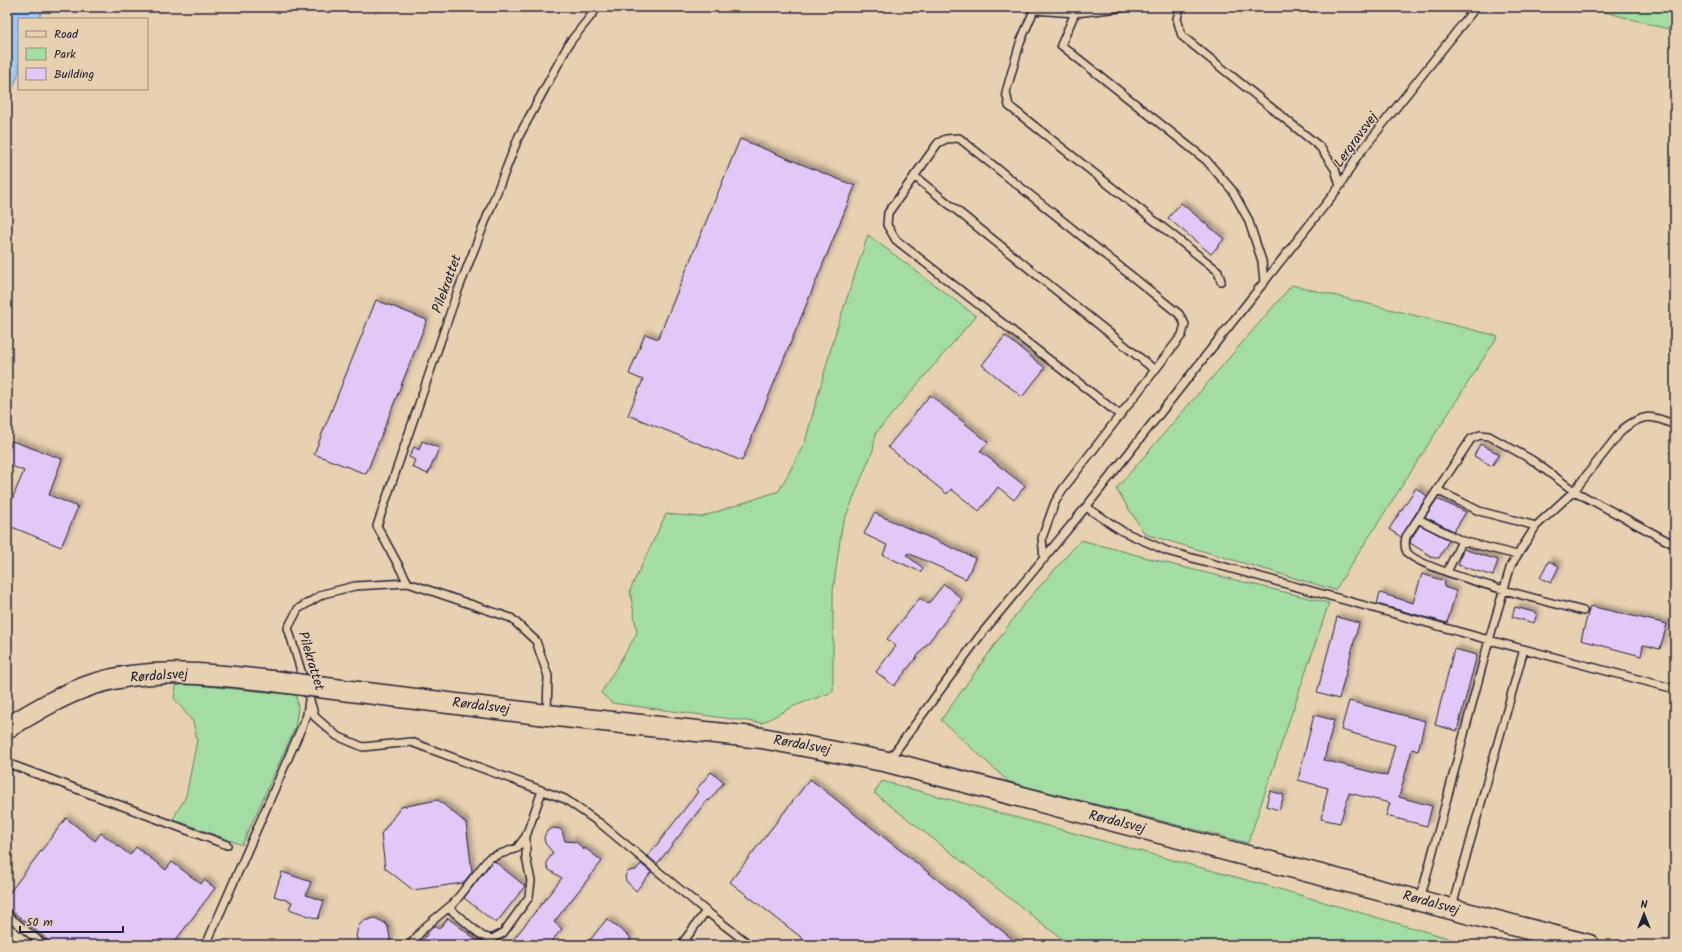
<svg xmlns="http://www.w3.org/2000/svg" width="1682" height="952" viewBox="0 0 1682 952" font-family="Kalam,sans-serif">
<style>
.green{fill:#a3dda3;stroke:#62806f}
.water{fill:#9bcdf8;stroke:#6b89ac}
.building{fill:#e2c8f7;stroke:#22223b;filter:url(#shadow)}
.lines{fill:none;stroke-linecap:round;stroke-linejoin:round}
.lane-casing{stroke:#22223b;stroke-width:10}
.secondary-casing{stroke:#22223b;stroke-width:23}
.lane{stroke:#e8d1b1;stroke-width:7}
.secondary{stroke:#e8d1b1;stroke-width:20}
.secondary-bridge-casing{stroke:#22223b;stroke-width:23;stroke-linecap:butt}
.secondary-bridge{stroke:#e8d1b1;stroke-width:20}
.labels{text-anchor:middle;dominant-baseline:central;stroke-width:3;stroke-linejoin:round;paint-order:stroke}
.street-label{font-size:14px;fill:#22223b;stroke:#e8d1b1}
</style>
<defs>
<filter id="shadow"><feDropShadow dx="3.5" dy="-3.5" stdDeviation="2" flood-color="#0004"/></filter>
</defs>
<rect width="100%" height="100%" fill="#e8d1b1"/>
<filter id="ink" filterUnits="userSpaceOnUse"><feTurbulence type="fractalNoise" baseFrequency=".025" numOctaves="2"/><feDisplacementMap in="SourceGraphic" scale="8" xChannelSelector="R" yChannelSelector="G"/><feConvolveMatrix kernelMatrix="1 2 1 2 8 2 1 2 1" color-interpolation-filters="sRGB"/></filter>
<g filter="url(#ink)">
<path class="green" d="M1587,7H1653L1675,12V31Z
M868,235L976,316L876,433L873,450L842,526L833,591V692L794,706L762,723L612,703L601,693L637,633L630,590L666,514L701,517L779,491L805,442L835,334Z
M1292,285L1498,336L1335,590L1145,534L1116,489Z
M1081,540L1174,565L1329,603L1248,843L1009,782L941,720L1023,605Z
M185,684L296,695L298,708L295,728L242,845L173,819L186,796L197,740L193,722L174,698L176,686Z
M882,781L1272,887L1472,945H1070L874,793Z"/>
<path class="water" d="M7,7H43L39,19H19V72L7,105Z"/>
<path class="building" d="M740,139L855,186L742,461L628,415L643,380L629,374L645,334L658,339Z
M1181,203L1224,239L1211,254L1168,218Z
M376,300L427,320L366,474L314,454Z
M1005,336L1045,368L1022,397L982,365Z
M930,395L988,442L980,451L1025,486L1014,500L998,487L979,511L951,489L947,494L888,447Z
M12,441L62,459L49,495L78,507L61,547L7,525V511L24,471L7,464V454Z
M422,441L439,448L428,474L412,467L415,460L409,457L414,447L419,450Z
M1480,444L1499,454L1492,466L1474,456Z
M1416,488L1427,496L1401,537L1389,529Z
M1437,499L1466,512L1454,531L1425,517Z
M874,513L975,558L966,579L908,553L906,555L923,568L921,572L883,555L887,545L864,534Z
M1420,525L1449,540L1439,558H1434L1410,543L1411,539Z
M1463,549L1498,560L1493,576L1458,565Z
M1549,561L1559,566L1551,583L1540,578Z
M1422,574L1445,581L1444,587L1456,591L1447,623L1377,604L1380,593L1413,603Z
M944,584L962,599L894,686L876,672L896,646L887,639L920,598L928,604Z
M1590,606L1667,624L1660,649L1643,645L1641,656L1581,640Z
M1515,607L1537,613L1534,623L1512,617Z
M1337,617L1359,623L1339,699L1317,693Z
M1454,649L1477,655L1457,731L1435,725Z
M1349,701L1425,721L1418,751L1412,749L1399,797L1432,806L1427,826L1386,816L1390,803L1349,793L1340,823L1321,819L1328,788L1298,780L1314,715L1334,720L1324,760L1387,776L1395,745L1341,730Z
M711,772L724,782L709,801L707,800L657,864L648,856L698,792L696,790Z
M810,779L1020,945H811L730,882Z
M1270,791L1284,795L1279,810L1266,806Z
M438,800L466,823L472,872L463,883L413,890L385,868L381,834L401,807Z
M66,818L95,841L101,833L130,855L136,847L166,870L172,862L201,884L204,880L215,888L172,945H54L7,907V896Z
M553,828L560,829L562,831L565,841L576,842L584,850L585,848L602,861L554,922L562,929L548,945H509L562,878L549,870L547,866V861L553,853L545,843L544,837L547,831Z
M494,861L525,886L496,923L464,898L492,862Z
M641,864L651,872L636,891L626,881L625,876L629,871L636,870Z
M282,872L311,882L306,895L324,901L318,919L289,909L292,902L274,896Z
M375,918L385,923L388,927L390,938L388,945H359L356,936L359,925L364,921Z
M448,918L483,945H419L431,929L435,926L439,929Z
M607,919L631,938L626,945H586Z"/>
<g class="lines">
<g class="lane-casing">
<path id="lane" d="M1034,7V10L1075,13L1061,45L1206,160L1232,190L1248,219L1262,261L1264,283
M1079,7L1075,13L1128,7
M1180,7L1177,19L1182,36L1320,147L1335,169L1340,186L1356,158L1476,7
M1034,10L1020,43L1006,92L1009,106L1218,271L1221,281
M914,176L1155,370
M1437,490L1479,511L1536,526
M1086,507L1122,531L1167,551L1489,640L1675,689
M1418,519L1462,541L1517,555
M1044,559L1042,538L1055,502L1063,489L1182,335L1185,324L1179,314L959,138L946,139L938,143L888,213L887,225L896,240L1120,415
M1447,572L1462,541
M408,583L377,526L457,293L519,136L570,42L598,7
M1583,611C1556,604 1418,570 1407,552C1404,547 1405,542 1406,537L1471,439L1480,435L1489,436L1532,460L1574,491L1675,545
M547,714L548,676L536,641L511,618L408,583L355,586L323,594L298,609L288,628L315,717L337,736L363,747L411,742L565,799L601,824L706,911L750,945
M889,760L979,637L1086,507L1340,186
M7,763L227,845
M1420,900L1489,640L1511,565L1536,526L1574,491L1623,429C1644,413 1652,415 1675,425
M1452,907L1524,649
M449,908L482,936L492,939L503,933L529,897L531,881L526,857V836
M7,915L44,945
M206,945L307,715L309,700
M410,945L425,927L454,903L489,858L517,848L526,836L542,791
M681,945L706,911"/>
</g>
<g class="secondary-casing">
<path id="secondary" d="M334,689L547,715L762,738L888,762L1589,945
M7,728C35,711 63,694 94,684C153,666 213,675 273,681"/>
</g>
<use href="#lane" class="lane"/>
<use href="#secondary" class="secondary"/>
<g class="secondary-bridge-casing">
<path id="secondary-bridge" d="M273,681L334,689"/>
</g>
<use href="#secondary-bridge" class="secondary-bridge"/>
</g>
</g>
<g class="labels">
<g class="street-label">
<text transform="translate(1356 140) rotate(-54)">Lergravsvej</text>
<text transform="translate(447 284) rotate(-70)">Pilekrattet</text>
<text transform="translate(311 661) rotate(73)">Pilekrattet</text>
<text transform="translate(159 676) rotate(-4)">Rørdalsvej</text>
<text transform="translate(481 706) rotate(7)">Rørdalsvej</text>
<text transform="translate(802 745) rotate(10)">Rørdalsvej</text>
<text transform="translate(1117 822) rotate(14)">Rørdalsvej</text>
<text transform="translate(1431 903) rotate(15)">Rørdalsvej</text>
</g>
</g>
<rect width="1682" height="952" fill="none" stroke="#e8d1b1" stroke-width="24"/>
<rect x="12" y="12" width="1658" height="928" fill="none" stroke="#22223b" stroke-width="1.5" filter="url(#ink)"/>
<rect x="18" y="18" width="130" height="72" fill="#e8d1b1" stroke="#998b82"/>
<rect x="26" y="31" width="20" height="6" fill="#e8d1b1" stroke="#998b82"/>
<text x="54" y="38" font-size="12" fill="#22223b">Road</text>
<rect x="26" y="48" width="20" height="12" fill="#a3dda3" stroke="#998b82"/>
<text x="54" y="58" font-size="12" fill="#22223b">Park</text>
<rect x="26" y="68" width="20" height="12" fill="#e2c8f7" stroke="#998b82"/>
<text x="54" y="78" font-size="12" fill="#22223b">Building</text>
<g transform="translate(1644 914)" stroke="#e8d1b1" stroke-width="3" paint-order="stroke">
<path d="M0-3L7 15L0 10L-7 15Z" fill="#22223b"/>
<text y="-6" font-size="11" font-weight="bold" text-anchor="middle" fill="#22223b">N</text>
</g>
<path d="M20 926v6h103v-6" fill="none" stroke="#22223b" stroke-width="2"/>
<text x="26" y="926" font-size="12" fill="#22223b" stroke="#e8d1b1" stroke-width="3" paint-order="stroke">50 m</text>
</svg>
